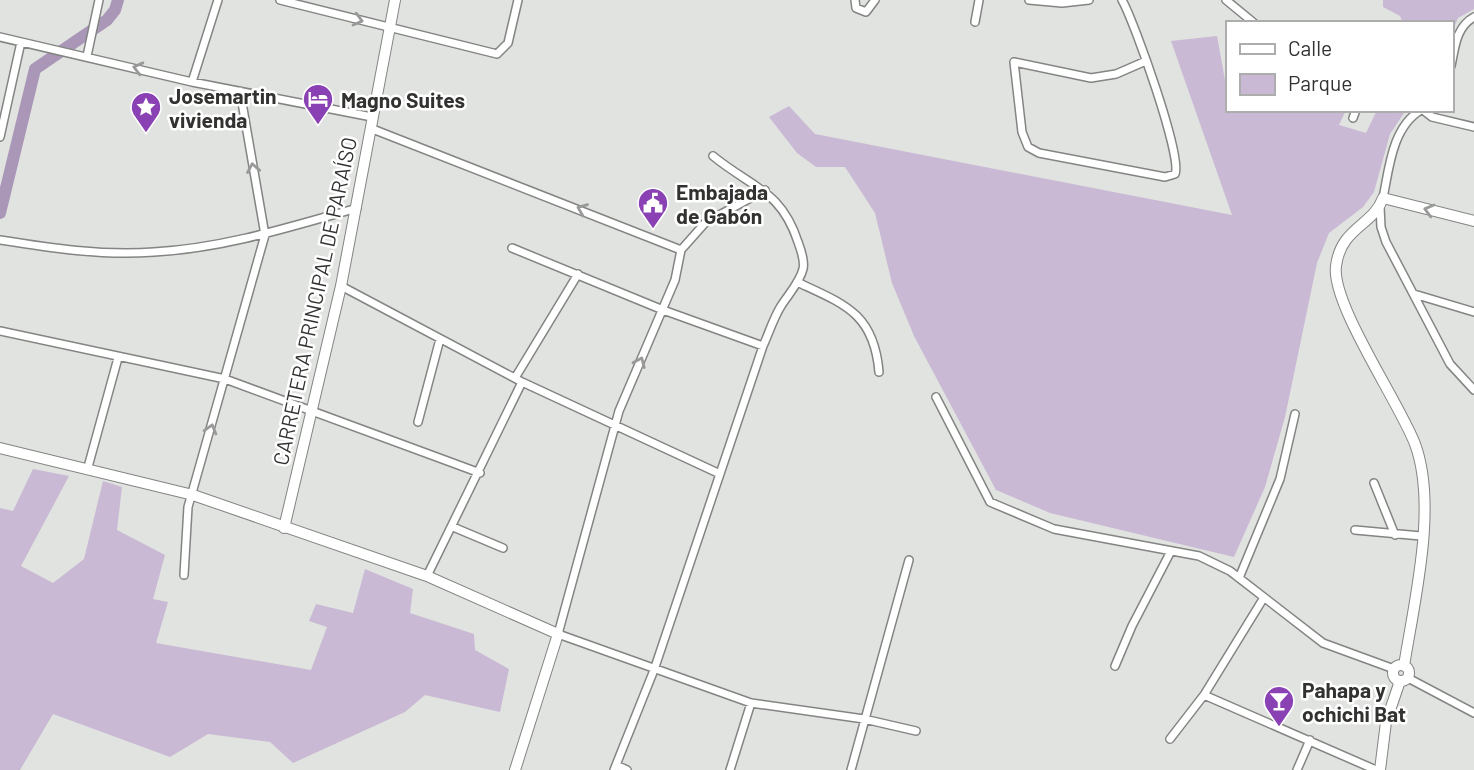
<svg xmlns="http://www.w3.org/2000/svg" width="1474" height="770" viewBox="0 0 1474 770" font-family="Barlow,sans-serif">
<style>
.green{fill:#cab9d5}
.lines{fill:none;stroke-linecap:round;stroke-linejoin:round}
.river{stroke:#aa97b8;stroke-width:12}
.street-casing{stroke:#828581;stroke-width:10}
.secondary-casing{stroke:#828581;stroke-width:12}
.street{stroke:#fff;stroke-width:7}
.secondary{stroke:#fff;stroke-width:10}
.oneway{stroke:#989998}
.labels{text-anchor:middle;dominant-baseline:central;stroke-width:5;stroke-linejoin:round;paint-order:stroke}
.poi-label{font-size:21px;font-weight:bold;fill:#323331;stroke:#fff;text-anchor:start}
.street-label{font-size:21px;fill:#323331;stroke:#fff}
</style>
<rect width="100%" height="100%" fill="#e0e3df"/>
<path class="green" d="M1383,0H1474V9L1458,18L1451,35V23H1403L1400,16L1383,7Z
M1217,36L1227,91V110H1346L1339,125L1366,133L1377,110H1406L1390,134L1374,192L1363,207L1329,233L1317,263L1285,417L1265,487L1234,557L1050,513L996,490L914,336L892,283L875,213L845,167H816L797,153L769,117L789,106L815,134L1232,215L1171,41Z
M33,469L69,476L21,566L53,583L84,559L103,481L122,487L117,530L165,555L153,599L168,602L156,643L311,670L327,627L309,621L316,604L353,613L365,569L413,589L410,613L474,634L475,650L509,669L500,712L425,695L405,712L293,763L270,742L208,734L170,757L53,714L20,770H0V508L13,511Z"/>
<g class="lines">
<path class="river" d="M0,213L35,69L107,20L115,10L118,0"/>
<g class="street-casing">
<path id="street" d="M280,0L497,54L508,43L518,0
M855,0L856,8L866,12L875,0
M1029,0L1062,3L1089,0
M1122,0C1134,21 1183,158 1175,174L1165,177L1039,153L1028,147L1022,132L1014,62L1091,78L1116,74L1146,61
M1226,0L1254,23
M975,22L979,0
M0,37L192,82L372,117
M87,56L99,0
M1451,66C1455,47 1456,27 1474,17
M192,82L218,0
M1423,110L1432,117L1474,127
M1353,118L1356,110
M370,128L681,250L675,280L619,411L558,634L751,703L864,719L916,731
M0,137L21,42
M713,156C752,188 781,190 798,242C801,250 805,261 803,269C800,282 788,295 781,306C773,319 769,333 763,346
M1383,198C1389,169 1392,127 1421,110
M1380,207L1381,227L1386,242L1450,364L1474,390
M0,240C50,248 103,256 154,252C224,248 290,227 357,208
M512,248L663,310L763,346L654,670L614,770
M681,250L705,223L765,190
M797,282C844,304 874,313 879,372
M341,286L522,382L720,474
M1414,294L1474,312
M0,331L225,379L480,473
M515,378L578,274
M936,397L990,502L1054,529L1199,556L1230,571L1323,643L1394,669
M418,422L440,339
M88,467L118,358
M1374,483L1395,535
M453,527L503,548
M1355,530L1421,536
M184,575L188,507L265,235L240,91
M427,576L522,382
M1239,578L1280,479L1295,414
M1115,666L1132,626L1170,553
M1408,678L1474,713
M1204,695L1376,770
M1170,739L1204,695L1263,599
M616,765L627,770
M730,770L751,703
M851,770L909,560
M1297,770L1310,740"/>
</g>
<g class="secondary-casing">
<path id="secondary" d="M0,448L193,495L427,576L558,634L515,770
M284,528L341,286L395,0
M1393 673a8 8 0 1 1 16 0a8 8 0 1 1-16 0Z
M1404,666C1414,602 1438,506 1415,444C1399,402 1331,304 1336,266C1341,227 1373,226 1383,198L1474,221
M1380,770L1386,722L1400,681"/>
</g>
<use href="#street" class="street"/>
<use href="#secondary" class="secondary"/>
</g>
<defs><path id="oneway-chevron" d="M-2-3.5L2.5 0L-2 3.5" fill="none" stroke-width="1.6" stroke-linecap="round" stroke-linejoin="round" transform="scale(1.75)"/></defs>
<g class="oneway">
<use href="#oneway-chevron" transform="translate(358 20) rotate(15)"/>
<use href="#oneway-chevron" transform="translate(138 68) rotate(-166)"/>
<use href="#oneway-chevron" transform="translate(253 168) rotate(-100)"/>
<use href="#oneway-chevron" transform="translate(582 209) rotate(-158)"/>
<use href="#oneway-chevron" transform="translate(1429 210) rotate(-165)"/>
<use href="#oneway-chevron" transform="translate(640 362) rotate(-67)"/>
<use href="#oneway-chevron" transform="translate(211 429) rotate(-74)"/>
</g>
<defs>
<g id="hotel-pin" transform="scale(1.575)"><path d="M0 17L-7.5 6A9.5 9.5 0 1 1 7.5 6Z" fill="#8a41b3" stroke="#fff"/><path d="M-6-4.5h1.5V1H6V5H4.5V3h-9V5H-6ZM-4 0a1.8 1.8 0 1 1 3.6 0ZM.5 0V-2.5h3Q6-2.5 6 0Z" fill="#fff"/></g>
<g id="sight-pin" transform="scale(1.575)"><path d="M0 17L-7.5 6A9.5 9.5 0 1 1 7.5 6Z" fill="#8a41b3" stroke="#fff"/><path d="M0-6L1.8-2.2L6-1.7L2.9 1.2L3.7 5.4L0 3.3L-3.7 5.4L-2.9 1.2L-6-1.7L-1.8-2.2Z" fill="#fff"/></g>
<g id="civic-pin" transform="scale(1.575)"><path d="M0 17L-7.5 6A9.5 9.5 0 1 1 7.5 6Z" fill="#8a41b3" stroke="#fff"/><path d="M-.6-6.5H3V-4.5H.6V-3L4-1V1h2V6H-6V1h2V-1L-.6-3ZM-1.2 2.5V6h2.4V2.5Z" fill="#fff"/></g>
<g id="bar-pin" transform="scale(1.575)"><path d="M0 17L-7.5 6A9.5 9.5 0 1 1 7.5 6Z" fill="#8a41b3" stroke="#fff"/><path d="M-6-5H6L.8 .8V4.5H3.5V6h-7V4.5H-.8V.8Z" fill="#fff"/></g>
</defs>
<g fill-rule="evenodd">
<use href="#hotel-pin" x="318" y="99"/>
<use href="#sight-pin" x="146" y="107"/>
<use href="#civic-pin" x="653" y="203"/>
<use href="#bar-pin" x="1279" y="701"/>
</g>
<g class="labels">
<g class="poi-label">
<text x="169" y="95">Josemartin<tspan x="169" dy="24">vivienda</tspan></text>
<text x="341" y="99">Magno Suites</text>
<text x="676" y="191">Embajada<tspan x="676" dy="24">de Gabón</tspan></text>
<text x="1302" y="689">Pahapa y<tspan x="1302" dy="24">ochichi Bat</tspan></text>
</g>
<g class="street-label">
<text transform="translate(314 301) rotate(-78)">CARRETERA PRINCIPAL DE PARAÍSO</text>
</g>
</g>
<rect x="1226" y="21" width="228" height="91" fill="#ffffff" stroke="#adadad" stroke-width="2"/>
<rect x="1240" y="44" width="35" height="10" fill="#ffffff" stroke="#adadad" stroke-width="2"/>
<text x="1288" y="56" font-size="21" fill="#323331">Calle</text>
<rect x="1240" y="74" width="35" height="21" fill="#cab9d5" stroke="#adadad" stroke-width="2"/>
<text x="1288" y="91" font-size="21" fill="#323331">Parque</text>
</svg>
